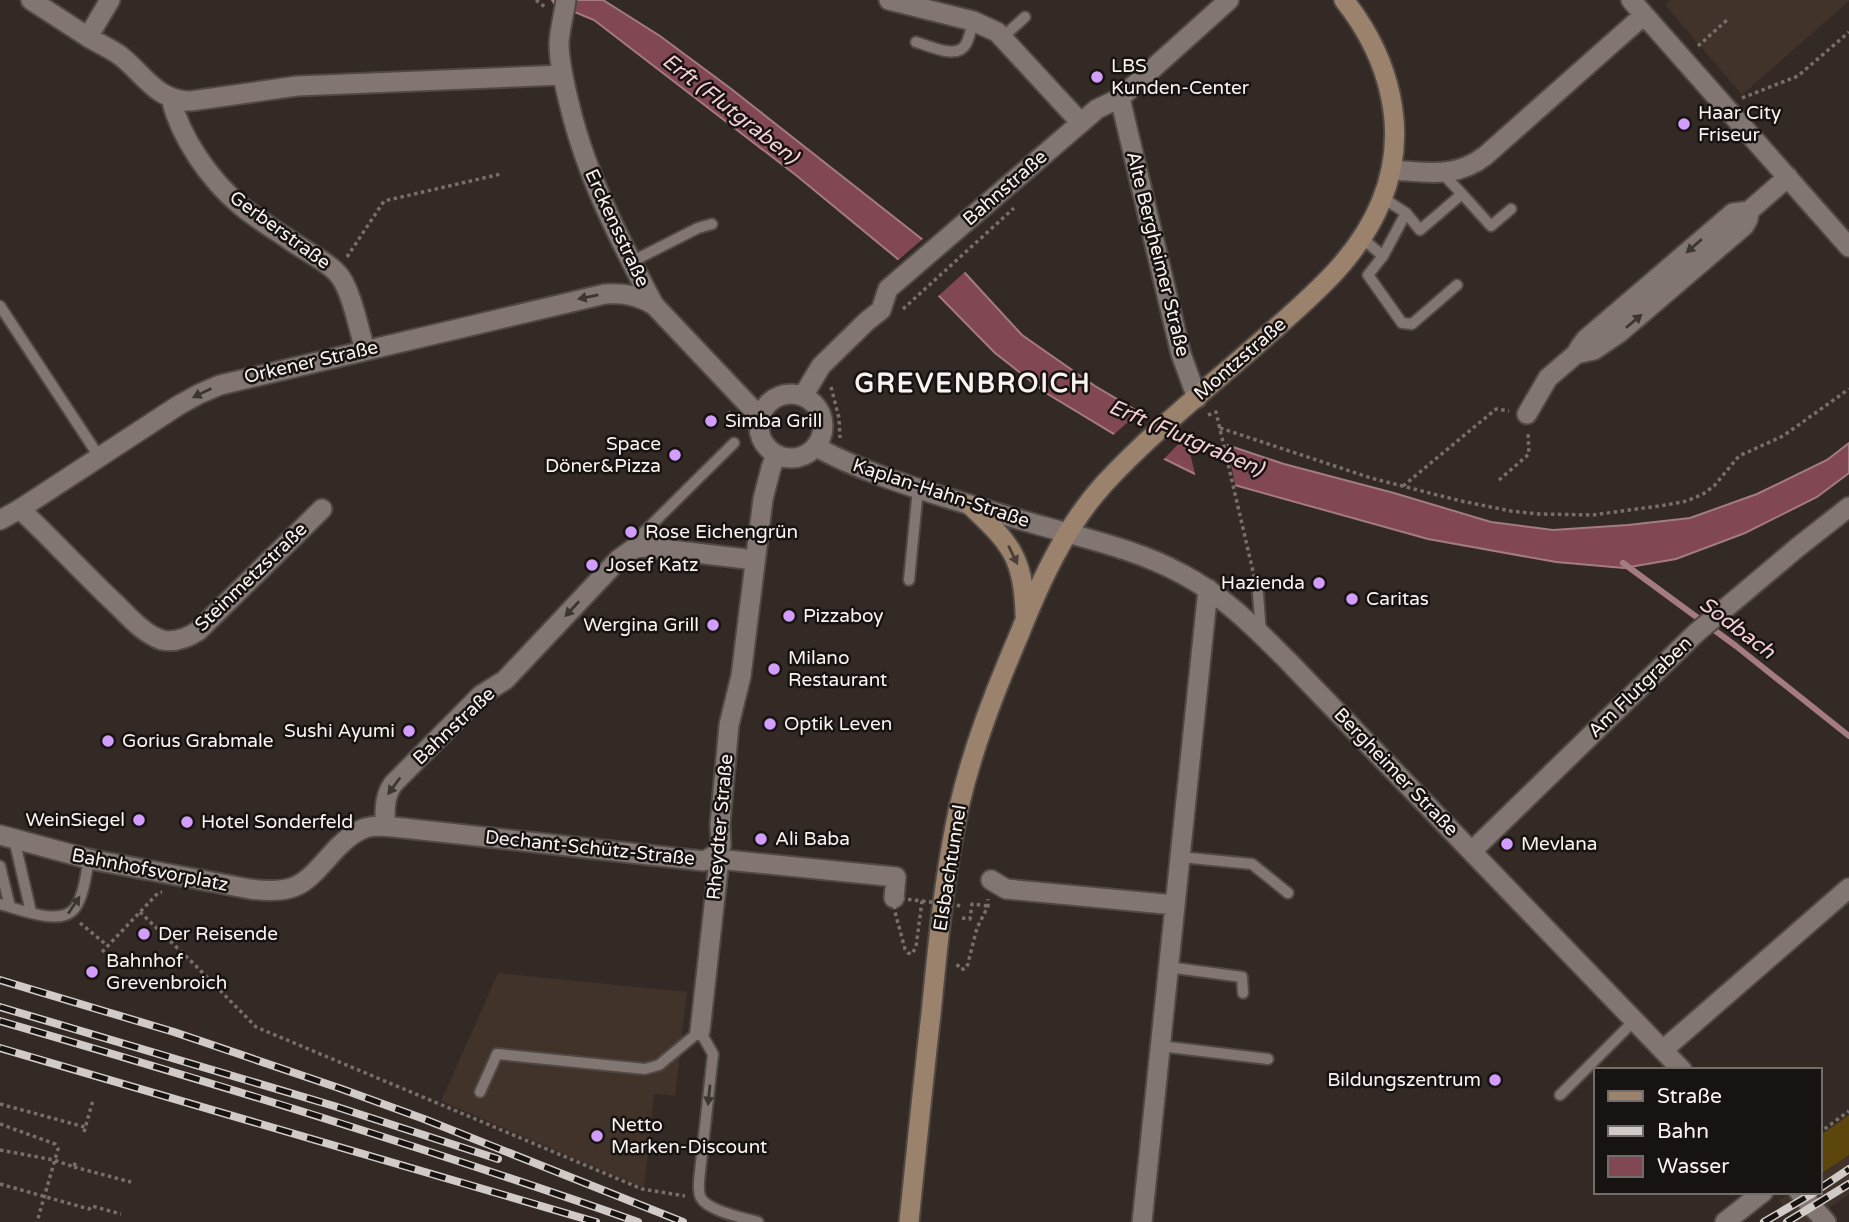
<svg xmlns="http://www.w3.org/2000/svg" width="1849" height="1222" viewBox="0 0 1849 1222" font-family="'Varela Round',sans-serif">
<style>
.built{fill:#41322a}
.green{fill:#5d460b}
.water{fill:#814753;stroke:#a57b82;stroke-width:2}
.pier{fill:#332925}
.lines{fill:none;stroke-linecap:round;stroke-linejoin:round}
.stream{stroke:#a57b82;stroke-width:6}
.service-casing{stroke:#504844;stroke-width:14}
.minor-casing{stroke:#504844;stroke-width:23}
.tertiary-casing{stroke:#504844;stroke-width:23}
.secondary-casing{stroke:#504844;stroke-width:23}
.path{stroke:#786f6b;stroke-width:3.5;stroke-dasharray:3.5 3.5;stroke-linecap:butt}
.service{stroke:#817671;stroke-width:10}
.minor{stroke:#817671;stroke-width:19}
.tertiary{stroke:#817671;stroke-width:19}
.secondary{stroke:#9b826d;stroke-width:19}
.rail-casing{stroke:#d2cac7;stroke-width:8}
.rail{stroke:#171311;stroke-width:5;stroke-dasharray:16;stroke-linecap:butt}
.path-bridge{stroke:#786f6b;stroke-width:3.5;stroke-dasharray:3.5 3.5;stroke-linecap:butt}
.oneway{fill:#3c3633}
.oneway2{fill:#4c3f36}
.poi-dot{fill:#d29dfd;stroke:#171311;stroke-width:2.5}
.labels{text-anchor:middle;dominant-baseline:central;stroke-width:5;stroke-linejoin:round;paint-order:stroke}
.poi-label{font-size:19px;fill:#faf3f0;stroke:#171311;text-anchor:start}
.street-label{font-size:19px;fill:#faf3f0;stroke:#171311}
.water-label{font-size:21px;font-style:italic;fill:#f6cfd5;stroke:#171311}
.district-label{font-size:26px;font-weight:bold;letter-spacing:2px;fill:#faf3f0;stroke:#171311}
</style>
<rect width="100%" height="100%" fill="#332925"/>
<path class="built" d="M1670,0H1849V1L1742,95L1665,5Z
M498,973L687,992L675,1096L654,1094L644,1188L441,1101Z
M1849,1155V1194L1809,1222H1796L1779,1200L1792,1192H1819V1175Z"/>
<path class="green" d="M1849,1115V1155L1819,1175V1136Z"/>
<path class="water" d="M552,0H603L660,36L730,88L965,273L1022,335L1095,386L1139,412L1227,445L1284,464L1394,493L1491,522L1553,530L1628,525L1690,518L1757,494L1827,460L1849,443V473L1817,497L1745,533L1676,559L1624,568L1556,562L1428,539L1195,474L1114,434L1046,393L995,353L939,296L899,260L797,176L594,20L570,10L559,11Z"/>
<path class="pier" d="M925,237L967,270L936,298L896,262Z
M1142,410L1226,441L1236,489L1196,478L1186,436L1161,462L1111,437Z"/>
<g class="lines">
<path class="stream" d="M1623,563L1736,646L1849,736"/>
<g class="service-casing">
<path id="service" d="M1003,37L1025,17
M916,42C930,46 957,60 966,44C970,37 971,28 973,21
M1462,194L1491,226L1511,209
M1383,198L1406,213L1420,230L1462,194L1442,173
M1362,238L1383,256L1368,275L1402,323L1412,324L1457,285
M1383,256L1406,213
M631,262L698,228L712,224
M0,306L100,458
M633,549L639,537L734,443
M909,580L918,489
M1258,593L1261,635
M14,839L31,912
M1180,857L1252,864L1288,893
M0,866L10,907
M0,904C19,909 61,927 75,908C84,895 86,874 89,859
M1168,967L1242,977L1243,993
M1160,1046L1268,1059
M480,1092L497,1054L645,1069L659,1065L700,1031L713,1054L699,1181C699,1186 698,1193 701,1198C708,1211 744,1218 758,1222
M1560,1095L1635,1020"/>
</g>
<g class="minor-casing">
<path id="minor" d="M31,0L88,37
M110,0L88,37C99,44 112,49 122,57C146,77 158,101 191,101L297,86L563,75
M566,0C564,14 560,28 559,43C559,64 565,86 570,107C587,177 620,241 654,305
M889,0L973,21L997,32L1081,123
M1631,0L1849,247
M1120,98L1181,354L1197,398
M171,99C181,139 210,180 241,206C258,220 277,231 294,243C307,252 328,262 338,274C351,288 359,330 365,350
M1391,170C1426,172 1455,179 1485,156L1644,15
M1749,211L1733,213L1586,339L1580,347L1576,354L1594,350L1619,333L1744,226L1748,219L1749,211L1788,177
M803,396L821,366L867,321L881,310L888,289L1097,109L1120,98L1229,0
M1527,414L1548,378L1576,354
M20,509C53,540 83,573 116,604C129,617 144,634 162,640C175,643 187,638 198,631L322,509
M385,826C385,810 384,797 393,784L481,695L505,680L619,559L633,549L645,547L755,560
M1472,851L1696,633L1798,547L1849,507
M715,855L727,860L896,877L894,898
M991,880L1006,889L1175,905
M700,1031L718,870L715,855
M1663,1050L1849,888
M1142,1222L1208,589
M1725,1222L1763,1192"/>
</g>
<g class="tertiary-casing">
<path id="tertiary" d="M759 426a32 32 0 1 1 64 0a32 32 0 1 1-64 0Z
M816,447C857,469 900,483 944,497C978,507 1012,518 1046,527C1092,540 1140,551 1182,574C1223,595 1256,629 1288,661L1682,1070
M0,520L20,509L179,405L199,394L220,385L605,294C624,293 637,295 654,305L760,417
M0,835L89,859L250,889C301,896 306,881 338,847C346,839 354,832 365,828C377,824 391,827 403,828L704,861L715,855L721,845L720,824L729,725L741,676L763,499L771,468L776,455
M1799,1192L1826,1222"/>
</g>
<g class="secondary-casing">
<path id="secondary" d="M970,505C1010,543 1024,557 1025,615
M909,1222C916,1153 923,1083 931,1014C938,944 944,875 959,807C973,747 995,691 1019,635C1040,582 1065,527 1104,484C1154,430 1214,383 1269,334C1313,295 1358,258 1381,202C1410,132 1390,58 1344,0"/>
</g>
<path class="path" d="M536,0L545,7
M1698,46L1727,20
M1742,98L1798,76L1849,32
M347,257L384,201L501,174
M903,309L1014,208
M831,387L839,418L840,438
M731,412L729,413L732,431
M1208,415L1216,412L1255,580
M1220,428L1371,478L1461,501L1511,511L1539,514L1593,515L1666,505L1687,501L1703,494L1714,486L1739,456L1783,436L1849,389
M1499,480L1529,454L1528,432
M1403,486L1496,409L1509,411
M894,898L922,901L916,947L912,954L908,953L905,949L895,912Z
M140,912L196,966L256,1027L642,1189L685,1196
M962,918L970,919L972,904L988,906
M80,923L108,946
M102,952L158,893L162,892
M957,964L960,969H964L967,967L977,928L988,906V899
M0,1104L85,1127
M0,1124L55,1144L58,1149L37,1222
M84,1132L93,1100
M1819,1133L1849,1111
M0,1150L54,1160L74,1167L76,1160
M74,1167L131,1182
M0,1184L89,1209L92,1206L121,1214"/>
<use href="#service" class="service"/>
<use href="#minor" class="minor"/>
<use href="#tertiary" class="tertiary"/>
<use href="#secondary" class="secondary"/>
<g class="rail-casing">
<path id="rail" d="M0,980L174,1032L339,1088L424,1119L683,1222
M0,1007L334,1106L498,1159
M0,1021C214,1083 428,1148 638,1222
M0,1048L596,1222
M1819,1189L1849,1169
M1764,1222L1815,1192
M1787,1222L1849,1184"/>
</g>
<use href="#rail" class="rail"/>
<path class="path-bridge" d="M922,901L963,906"/>
</g>
<defs><path id="oneway-solid" d="M-6-.8H1V-3.2L6.5 0L1 3.2V.8H-6Z" transform="scale(1.75)"/></defs>
<g class="oneway">
<use href="#oneway-solid" transform="translate(1694 246) rotate(139)"/>
<use href="#oneway-solid" transform="translate(588 297) rotate(168)"/>
<use href="#oneway-solid" transform="translate(1634 321) rotate(-40)"/>
<use href="#oneway-solid" transform="translate(202 393) rotate(154)"/>
<use href="#oneway-solid" transform="translate(572 609) rotate(133)"/>
<use href="#oneway-solid" transform="translate(394 786) rotate(126)"/>
<use href="#oneway-solid" transform="translate(74 905) rotate(-56)"/>
<use href="#oneway-solid" transform="translate(709 1095) rotate(96)"/>
</g>
<use class="oneway2" href="#oneway-solid" transform="translate(1013 555) rotate(64)"/>
<g class="poi-dot">
<circle cx="1097" cy="77" r="7"/>
<circle cx="1684" cy="124" r="7"/>
<circle cx="711" cy="421" r="7"/>
<circle cx="675" cy="455" r="7"/>
<circle cx="631" cy="532" r="7"/>
<circle cx="592" cy="565" r="7"/>
<circle cx="1319" cy="583" r="7"/>
<circle cx="1352" cy="599" r="7"/>
<circle cx="789" cy="616" r="7"/>
<circle cx="713" cy="625" r="7"/>
<circle cx="774" cy="669" r="7"/>
<circle cx="770" cy="724" r="7"/>
<circle cx="409" cy="731" r="7"/>
<circle cx="108" cy="741" r="7"/>
<circle cx="139" cy="820" r="7"/>
<circle cx="187" cy="822" r="7"/>
<circle cx="761" cy="839" r="7"/>
<circle cx="1507" cy="844" r="7"/>
<circle cx="144" cy="934" r="7"/>
<circle cx="92" cy="972" r="7"/>
<circle cx="1495" cy="1080" r="7"/>
<circle cx="597" cy="1136" r="7"/>
</g>
<g class="labels">
<g class="poi-label">
<text x="1111" y="66">LBS<tspan x="1111" dy="22">Kunden-Center</tspan></text>
<text x="1698" y="113">Haar City<tspan x="1698" dy="22">Friseur</tspan></text>
<text x="725" y="421">Simba Grill</text>
<text x="661" y="444" text-anchor="end">Space<tspan x="661" dy="22">Döner&amp;Pizza</tspan></text>
<text x="645" y="532">Rose Eichengrün</text>
<text x="606" y="565">Josef Katz</text>
<text x="1305" y="583" text-anchor="end">Hazienda</text>
<text x="1366" y="599">Caritas</text>
<text x="803" y="616">Pizzaboy</text>
<text x="699" y="625" text-anchor="end">Wergina Grill</text>
<text x="788" y="658">Milano<tspan x="788" dy="22">Restaurant</tspan></text>
<text x="784" y="724">Optik Leven</text>
<text x="395" y="731" text-anchor="end">Sushi Ayumi</text>
<text x="122" y="741">Gorius Grabmale</text>
<text x="125" y="820" text-anchor="end">WeinSiegel</text>
<text x="201" y="822">Hotel Sonderfeld</text>
<text x="775" y="839">Ali Baba</text>
<text x="1521" y="844">Mevlana</text>
<text x="158" y="934">Der Reisende</text>
<text x="106" y="961">Bahnhof<tspan x="106" dy="22">Grevenbroich</tspan></text>
<text x="1481" y="1080" text-anchor="end">Bildungszentrum</text>
<text x="611" y="1125">Netto<tspan x="611" dy="22">Marken-Discount</tspan></text>
</g>
<g class="street-label">
<text transform="translate(1005 188) rotate(-41)">Bahnstraße</text>
<text transform="translate(617 228) rotate(65)">Erckensstraße</text>
<text transform="translate(280 230) rotate(36)">Gerberstraße</text>
<text transform="translate(1158 254) rotate(76)">Alte Bergheimer Straße</text>
<text transform="translate(1240 359) rotate(-41)">Montzstraße</text>
<text transform="translate(311 362) rotate(-13)">Orkener Straße</text>
<text transform="translate(941 493) rotate(18)">Kaplan-Hahn-Straße</text>
<text transform="translate(251 577) rotate(-44)">Steinmetzstraße</text>
<text transform="translate(1640 687) rotate(-44)">Am Flutgraben</text>
<text transform="translate(454 726) rotate(-43)">Bahnstraße</text>
<text transform="translate(1396 772) rotate(46)">Bergheimer Straße</text>
<text transform="translate(720 827) rotate(-85)">Rheydter Straße</text>
<text transform="translate(590 848) rotate(6)">Dechant-Schütz-Straße</text>
<text transform="translate(950 868) rotate(-81)">Elsbachtunnel</text>
<text transform="translate(150 870) rotate(11)">Bahnhofsvorplatz</text>
</g>
<g class="water-label">
<text transform="translate(730 109) rotate(38)">Erft (Flutgraben)</text>
<text transform="translate(1186 438) rotate(23)">Erft (Flutgraben)</text>
<text transform="translate(1737 628) rotate(37)">Sodbach</text>
</g>
<g class="district-label">
<text x="973" y="383">GREVENBROICH</text>
</g>
</g>
<rect x="1594" y="1068" width="228" height="126" fill="#171311" stroke="#726d6a" stroke-width="2"/>
<rect x="1608" y="1091" width="35" height="10" fill="#9b826d" stroke="#726d6a" stroke-width="2"/>
<text x="1657" y="1103" font-size="21" fill="#faf3f0">Straße</text>
<rect x="1608" y="1126" width="35" height="10" fill="#d2cac7" stroke="#726d6a" stroke-width="2"/>
<text x="1657" y="1138" font-size="21" fill="#faf3f0">Bahn</text>
<rect x="1608" y="1156" width="35" height="21" fill="#814753" stroke="#726d6a" stroke-width="2"/>
<text x="1657" y="1173" font-size="21" fill="#faf3f0">Wasser</text>
</svg>
